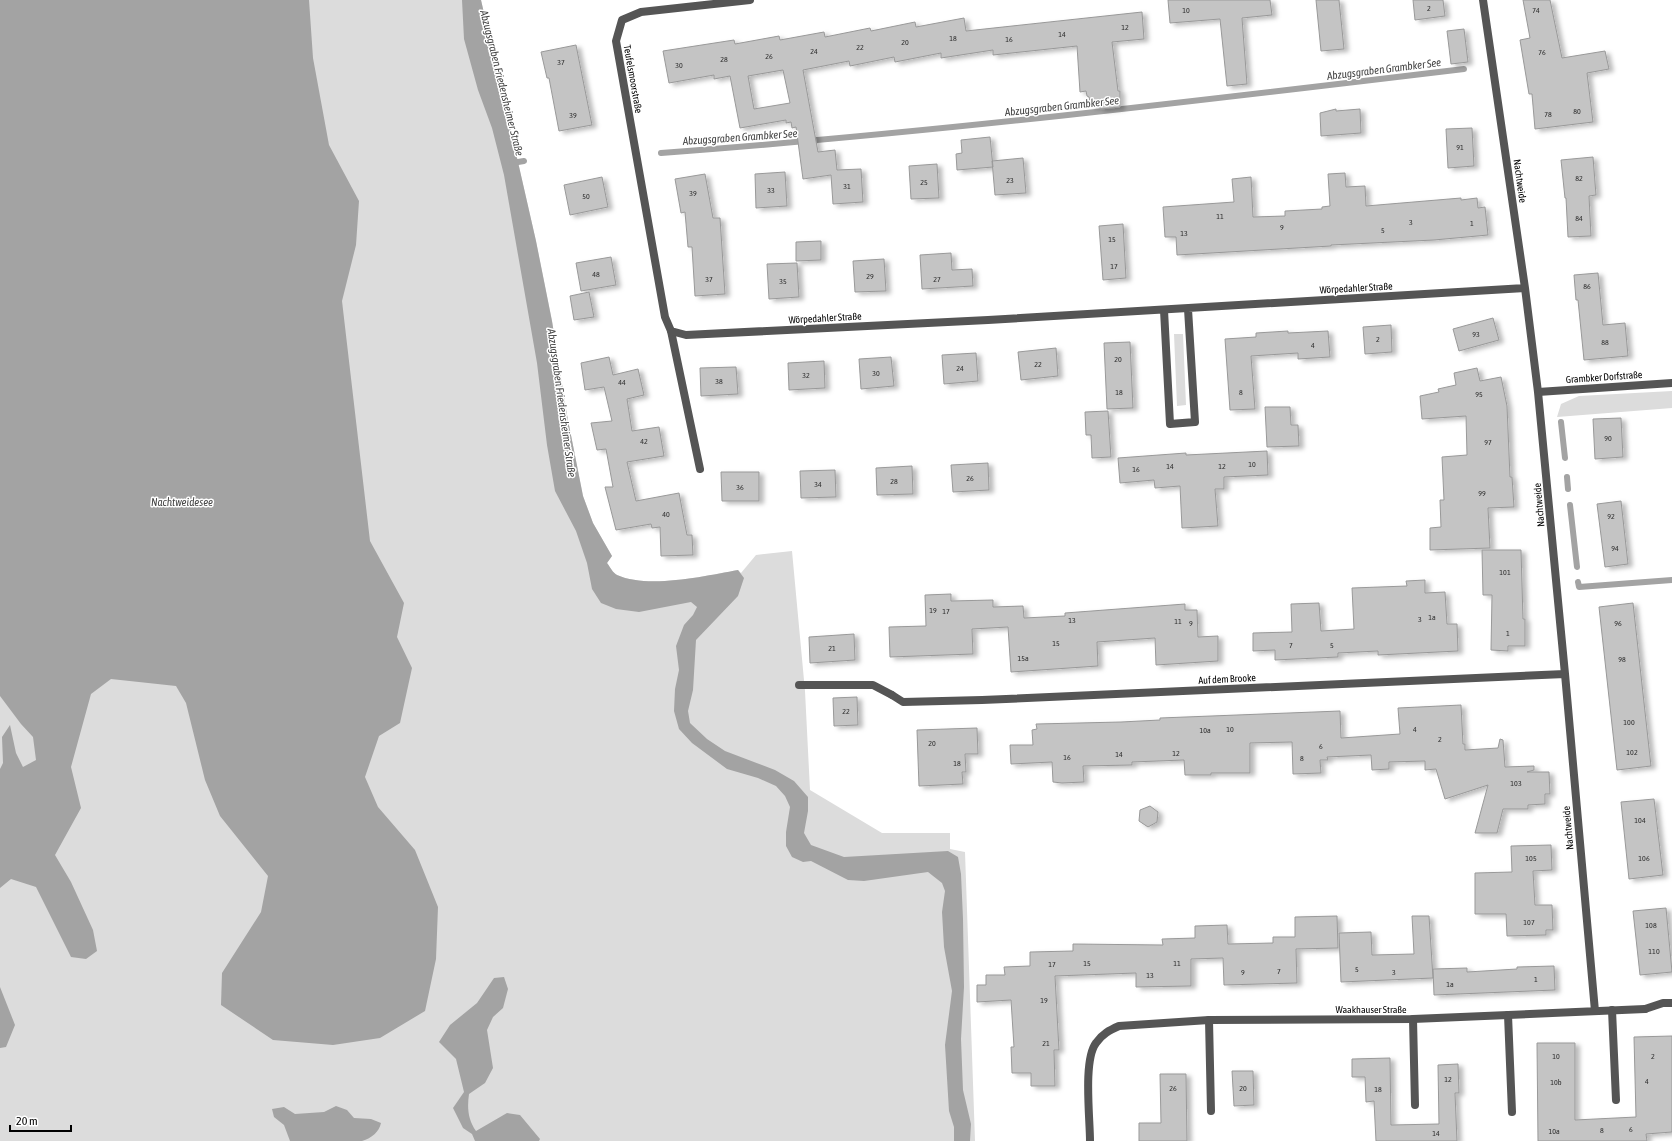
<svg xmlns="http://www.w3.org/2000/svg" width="1672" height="1141" viewBox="0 0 1672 1141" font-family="'Asap Condensed',sans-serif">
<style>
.green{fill:#dcdcdc}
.water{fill:#a3a3a3}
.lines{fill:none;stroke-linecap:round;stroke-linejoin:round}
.stream{stroke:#a3a3a3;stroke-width:6}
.building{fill:#c4c4c4;stroke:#999;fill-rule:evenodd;filter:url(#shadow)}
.lane{stroke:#555;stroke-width:8}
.street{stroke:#555;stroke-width:8}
.labels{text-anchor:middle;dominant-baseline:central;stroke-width:3;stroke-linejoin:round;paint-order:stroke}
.number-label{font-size:8px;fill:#313131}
.street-label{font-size:10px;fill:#000;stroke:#fff}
.water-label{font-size:11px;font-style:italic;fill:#444;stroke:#fff}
</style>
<defs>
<filter id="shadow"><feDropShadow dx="4.5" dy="2.5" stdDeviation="2" flood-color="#0004"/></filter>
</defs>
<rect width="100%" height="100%" fill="#fff"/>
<path class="green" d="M0,0H481L536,241L552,321L567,415L583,496L593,523L612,556L607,563C610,567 613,573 617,575C648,589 705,576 738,570L741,573L756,555L792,551L805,691L810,790L882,833H950V849L965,852L975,1141H0Z
M1174,334H1183L1186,405L1177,406Z
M1672,391V408L1557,417L1561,404L1579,396Z"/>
<path class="water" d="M0,0H309L313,58L329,145L359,201L356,245L342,301L370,541L404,603L397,637L412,668L400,723L379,736L365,777L378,807L415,850L438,907L436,959L425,1011L380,1038L333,1045L273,1040L221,1005L222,973L261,912L268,876L220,816L205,780L186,703L176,686L111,679L91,694L71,767L81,808L55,855L71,882L93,930L97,951L86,959L71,957L36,887L11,879L0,888V769L3,763L2,737L10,725L16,753L23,767L36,760L33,737L21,724L0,696Z
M462,0H481L536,241L552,321L567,415L583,496L593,523L612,556L607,563C610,567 613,573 617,575C648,589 705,576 738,570L744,578L738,596L696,640L693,690L688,711L690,723L707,739L725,751L775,770L794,781L808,797V811L804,833L811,845L844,857L948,851L958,857L961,874L963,919L964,987L961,1039L963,1090L971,1124L970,1141H954V1127L949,1111L945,1045L952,991L944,947L942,912L945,891L942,883L928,872L864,881L848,880L811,861L803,862L792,857L786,846V832L790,807L785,796L776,786L758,778L727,769L692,743L679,729L674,711L675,689L679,670L676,646L684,625L693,615L697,607L691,602L639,612L616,609L601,603L592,589L587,563L576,531L555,491L547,445L537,363L504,175L492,128L478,90L464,39Z
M504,977L508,989L503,1008L493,1017L487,1030L493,1068L485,1083L469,1094C467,1108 468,1120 476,1131L507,1113L520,1115L540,1139L539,1141H475L472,1134L463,1128L453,1108L464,1092L456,1059L439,1042L450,1025L477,1003L494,978Z
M0,987L15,1025L6,1047L0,1048Z
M336,1106L347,1110L354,1118L371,1119L381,1123C379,1132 372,1138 362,1141H290L284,1125L274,1117L272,1109L284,1107L295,1114L324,1112Z"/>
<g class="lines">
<path class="stream" d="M661,153C930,133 1197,101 1464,69
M512,163L524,161
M1561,422L1565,458
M1567,477L1568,489
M1570,505L1577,567
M1578,582L1579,587L1672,580"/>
</g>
<path class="building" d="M1168,0H1270L1272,15L1242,18L1247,84L1227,86L1220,19L1170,23Z
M1316,0H1339L1344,49L1321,51Z
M1413,0H1443L1445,16L1415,20Z
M1523,0H1550L1562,58L1605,51L1609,69L1587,73L1593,122L1535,129L1532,94H1529L1520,40L1530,38Z
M1142,12L1144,39L1112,42L1118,91H1120V107L1100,109V106H1091L1089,97L1087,96L1086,91L1080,92L1077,46L993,55V50L941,58V53L895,62L894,57L850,66L849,61L803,70L818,152L835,150L837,170L861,169L863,202L833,204L831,175L803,179L796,127L792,128L791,122L786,123V120L740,128L730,76L714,79V75L669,83L663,51L734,40L735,44L779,36L780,40L824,32L825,37L870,28L871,31L915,22L916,27L964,18L966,31ZM783,70L790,103L754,109L748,76Z
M1464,29L1468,62L1451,64L1447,31Z
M576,45L592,125L559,131L549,78H547L541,52Z
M1336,109V111L1360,109L1361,133L1321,136L1320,113Z
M1472,128L1474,166L1448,168L1446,129Z
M990,137L993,167L957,170L956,154L962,153L961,140Z
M1593,157L1596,195L1589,196L1591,236L1568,237L1566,198H1565L1561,160Z
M1023,158L1026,193L995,195L992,161Z
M937,164L939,198L911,199L909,166Z
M785,172L787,206L756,208L755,174Z
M1345,173L1346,187L1365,186L1366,206L1461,198V200L1477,198L1478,208L1485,207L1488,235L1434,240L1331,245V246L1177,255L1176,237H1165L1163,207L1234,202L1232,179L1251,177L1253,217L1285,216V211L1322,209V207L1330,206L1328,174Z
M705,174L713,218H720L725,294L695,296L692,247H688L685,212L681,213L675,179Z
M602,177L608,207L570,215L564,185Z
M1123,224L1126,278L1103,280L1099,226Z
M821,241V260L796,261V242Z
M951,253L952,270L972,269L973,286L922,289L920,255Z
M611,257L616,285L581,291L576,263Z
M884,259L886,291L855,292L853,261Z
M797,263L799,297L769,299L767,264Z
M1598,273L1603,325L1625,323L1628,356L1584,360L1578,300H1576L1574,275Z
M589,292L594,317L574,320L570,296Z
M1493,318L1499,340L1459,351L1453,329Z
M1391,325L1392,352L1365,354L1363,327Z
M1288,331V333L1328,331L1330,357L1298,359V353L1251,356L1255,409L1230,410L1225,339L1256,337V333Z
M1130,342L1133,408L1107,409L1104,343Z
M1056,348L1058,376L1021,380L1018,352Z
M976,353L978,381L944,384L942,355Z
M609,357L613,375L638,369L644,395L627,399L632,431L659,427L664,456L627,462L636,501L679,493L687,535H692L693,555L661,556L660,527L652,528L651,524L616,530L605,487H613L606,449L597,450L591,423L612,421L604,387L585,390L581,363Z
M891,357L894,386L861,389L859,359Z
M824,361L825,388L789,390L788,363Z
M736,367L738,394L701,396L700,368Z
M1477,368L1480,381L1501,377L1507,406L1510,477H1512L1514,507L1488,508L1490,548L1430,550V528L1441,527L1440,500H1444L1442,457L1467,455L1466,416L1422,419L1420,396L1439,392L1438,389L1456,385L1454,373Z
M1265,407H1290L1291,425H1298L1299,446L1267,447Z
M1108,411L1111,457L1092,458L1091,435H1086L1085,412Z
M1621,418L1623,457L1595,459L1593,419Z
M1267,451L1268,475L1224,477V489H1215L1218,526L1182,528L1180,486L1155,488L1154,480L1120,483L1118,458L1186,453V455Z
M988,463L989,490L953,492L951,465Z
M912,466L913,494L877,495L876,468Z
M835,470L836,497L801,498L800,471Z
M721,472H759V501H722Z
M1621,501L1628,564L1605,567L1597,504Z
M1482,550H1521L1523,619H1525V646H1508V651L1491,650L1492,595H1483Z
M1425,580V593L1445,592L1447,624H1457L1458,651L1378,655V651L1338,653V657L1275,660V650L1253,651V633L1292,632L1291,604L1319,603L1321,631L1354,629L1352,588L1407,586L1406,581Z
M951,594V601L993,600V607L1023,606L1024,618L1065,616V613L1185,604V610H1197L1198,637L1218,636V661L1156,665L1155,638L1097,642L1098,666L1011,672L1008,627L972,629L973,654L890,657L889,627L926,626L925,595Z
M1633,603L1651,766L1617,770L1599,607Z
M854,634L855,660L810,663L809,637Z
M857,697L858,725L834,726L833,698Z
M1461,705L1463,744H1465V750L1498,748L1500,739L1503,740L1505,767L1534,766V770L1527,772H1549L1550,794H1545V804L1528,805V809H1503L1497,833H1475L1488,785L1445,799L1436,769L1425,770V761L1389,762V769L1372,770L1371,755L1327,757L1328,760H1320L1321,773L1293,774L1292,742L1250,743V773H1211V775H1185L1184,760L1132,762V765L1083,766L1084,782L1062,783L1053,782L1052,762L1011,764L1010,745H1033L1032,730L1037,729L1036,724L1121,722L1160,720V718L1340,711L1341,738L1400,734L1398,708Z
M977,728L978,754H965L966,772H962L963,784L919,786L917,730Z
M1654,799L1663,875L1629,879L1621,802Z
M1150,806L1158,812L1157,822L1148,827L1139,821L1140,810Z
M1551,845L1552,870L1533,871L1535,905H1552L1553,930H1546V935L1507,936L1506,914H1475V873L1512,872L1511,846Z
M1666,908L1672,972L1640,975L1633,911Z
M1337,916L1338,948L1296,949L1297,983L1224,985L1223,958L1191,959V986L1136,987V973L1055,976L1059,1050H1054L1055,1086H1031V1073H1012L1011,1047H1014L1011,1000L977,1002V985H986V975H1005L1004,967L1030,966V952L1073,951V944L1163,945L1162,939L1195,938V926L1227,925L1228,944L1273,943V937H1295V917Z
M1412,916H1429L1433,978L1341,982L1339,933L1371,932L1372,955L1414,954Z
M1554,966L1555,990L1434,995L1433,969L1467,968V972L1517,969V967Z
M1672,1036V1132L1646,1134L1647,1141H1538L1537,1043H1575V1120L1636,1117L1634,1037Z
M1390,1058L1391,1125L1439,1124L1438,1065L1458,1064L1459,1093H1455L1457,1141H1376L1374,1101L1366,1102L1365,1077H1352V1059Z
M1232,1071H1253L1254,1105L1234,1106Z
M1160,1074H1186L1187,1141H1139V1123H1161Z"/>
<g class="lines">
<path class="lane" d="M671,331L700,469
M799,685H873L892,695
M1645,1009L1663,1003H1672
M1612,1010L1616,1100
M1508,1015L1512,1112
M1413,1019L1415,1105
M1209,1020L1211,1111"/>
<path class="street" d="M750,0L641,12L622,20L616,41L665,317L671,331L686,335L988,320L1525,288
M1483,0L1525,288L1538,392L1565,674L1595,1011
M1164,310L1170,424L1195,422L1188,309
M1538,392L1672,383
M892,695L903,702L982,700L1565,674
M1090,1141C1090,1118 1083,1060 1096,1043C1102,1034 1110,1030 1119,1026L1209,1020L1413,1019L1645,1009"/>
</g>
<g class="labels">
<g class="number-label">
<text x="1429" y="8">2</text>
<text x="1186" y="10">10</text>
<text x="1536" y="10">74</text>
<text x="1125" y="27">12</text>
<text x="1062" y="34">14</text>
<text x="953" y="38">18</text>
<text x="1009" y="39">16</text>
<text x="905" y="42">20</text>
<text x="860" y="47">22</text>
<text x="814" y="51">24</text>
<text x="1542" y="52">76</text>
<text x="769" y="56">26</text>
<text x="724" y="59">28</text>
<text x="561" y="62">37</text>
<text x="679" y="65">30</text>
<text x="1577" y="111">80</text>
<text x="1548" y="114">78</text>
<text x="573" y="115">39</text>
<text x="1460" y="147">91</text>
<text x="1579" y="178">82</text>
<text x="1010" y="180">23</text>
<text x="924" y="182">25</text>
<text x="847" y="186">31</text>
<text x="771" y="190">33</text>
<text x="693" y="193">39</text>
<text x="586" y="196">50</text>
<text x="1220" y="216">11</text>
<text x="1579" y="218">84</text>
<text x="1411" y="222">3</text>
<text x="1472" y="223">1</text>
<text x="1282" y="227">9</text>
<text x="1383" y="230">5</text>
<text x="1184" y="233">13</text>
<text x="1112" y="239">15</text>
<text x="1114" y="266">17</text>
<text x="596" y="274">48</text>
<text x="870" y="276">29</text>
<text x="709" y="279">37</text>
<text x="937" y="279">27</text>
<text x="783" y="281">35</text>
<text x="1587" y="286">86</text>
<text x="1476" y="334">93</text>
<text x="1378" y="339">2</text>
<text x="1605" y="342">88</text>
<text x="1313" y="345">4</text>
<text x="1118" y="359">20</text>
<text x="1038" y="364">22</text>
<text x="960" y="368">24</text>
<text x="876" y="373">30</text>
<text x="806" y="375">32</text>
<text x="719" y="381">38</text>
<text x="622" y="382">44</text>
<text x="1119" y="392">18</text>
<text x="1241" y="392">8</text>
<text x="1479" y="394">95</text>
<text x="1608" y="438">90</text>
<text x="644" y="441">42</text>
<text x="1488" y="442">97</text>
<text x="1252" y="464">10</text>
<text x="1170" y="466">14</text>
<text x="1222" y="466">12</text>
<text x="1136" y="469">16</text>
<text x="970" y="478">26</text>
<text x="894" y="481">28</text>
<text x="818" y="484">34</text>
<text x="740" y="487">36</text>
<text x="1482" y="493">99</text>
<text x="666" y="514">40</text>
<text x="1611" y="516">92</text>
<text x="1615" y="548">94</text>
<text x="1505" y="572">101</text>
<text x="933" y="610">19</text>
<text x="946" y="611">17</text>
<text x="1432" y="617">1a</text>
<text x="1420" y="619">3</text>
<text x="1072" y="620">13</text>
<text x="1178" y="621">11</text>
<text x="1191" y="623">9</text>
<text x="1618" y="623">96</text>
<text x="1508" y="633">1</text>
<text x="1056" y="643">15</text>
<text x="1291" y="645">7</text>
<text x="1332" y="645">5</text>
<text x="832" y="648">21</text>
<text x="1023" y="658">15a</text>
<text x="1622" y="659">98</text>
<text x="846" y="711">22</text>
<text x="1629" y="722">100</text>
<text x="1230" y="729">10</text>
<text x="1415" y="729">4</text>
<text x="1205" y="730">10a</text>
<text x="1440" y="739">2</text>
<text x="932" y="743">20</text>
<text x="1321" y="746">6</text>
<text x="1632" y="752">102</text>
<text x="1176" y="753">12</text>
<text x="1119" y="754">14</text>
<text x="1067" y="757">16</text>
<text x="1302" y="758">8</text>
<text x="957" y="763">18</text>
<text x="1516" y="783">103</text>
<text x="1640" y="820">104</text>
<text x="1531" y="858">105</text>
<text x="1644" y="858">106</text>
<text x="1529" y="922">107</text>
<text x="1651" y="925">108</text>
<text x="1654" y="951">110</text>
<text x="1087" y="963">15</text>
<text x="1177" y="963">11</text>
<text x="1052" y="964">17</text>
<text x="1357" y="969">5</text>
<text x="1279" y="971">7</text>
<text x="1243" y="972">9</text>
<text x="1394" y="972">3</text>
<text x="1150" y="975">13</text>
<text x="1536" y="979">1</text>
<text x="1450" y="984">1a</text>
<text x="1044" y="1000">19</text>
<text x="1046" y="1043">21</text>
<text x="1556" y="1056">10</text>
<text x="1653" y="1056">2</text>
<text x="1448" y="1079">12</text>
<text x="1647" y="1081">4</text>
<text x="1556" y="1082">10b</text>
<text x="1173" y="1088">26</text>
<text x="1243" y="1088">20</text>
<text x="1378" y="1089">18</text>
<text x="1631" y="1129">6</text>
<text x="1602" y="1130">8</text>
<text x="1554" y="1131">10a</text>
<text x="1436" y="1133">14</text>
</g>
<g class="street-label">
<text transform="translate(633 79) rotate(80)">Teufelsmoorstraße</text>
<text transform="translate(1520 181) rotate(82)">Nachtweide</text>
<text transform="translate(1356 288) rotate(-3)">Wörpedahler Straße</text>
<text transform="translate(825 318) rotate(-3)">Wörpedahler Straße</text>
<text transform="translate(1604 377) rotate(-4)">Grambker Dorfstraße</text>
<text transform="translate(1539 505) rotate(-95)">Nachtweide</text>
<text transform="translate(1227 679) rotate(-3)">Auf dem Brooke</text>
<text transform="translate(1568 828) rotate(-95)">Nachtweide</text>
<text x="1371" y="1009">Waakhauser Straße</text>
</g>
<g class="water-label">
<text transform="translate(1384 69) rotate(-7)">Abzugsgraben Grambker See</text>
<text transform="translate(502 83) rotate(76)">Abzugsgraben Friedensheimer Straße</text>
<text transform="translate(1062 106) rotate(-6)">Abzugsgraben Grambker See</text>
<text transform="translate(740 137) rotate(-4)">Abzugsgraben Grambker See</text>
<text transform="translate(562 403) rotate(82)">Abzugsgraben Friedensheimer Straße</text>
<text x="182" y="502">Nachtweidesee</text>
</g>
</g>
<path d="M10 1125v6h61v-6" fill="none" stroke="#000000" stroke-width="2"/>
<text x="16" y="1125" font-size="12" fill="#000000" stroke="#ffffff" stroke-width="3" paint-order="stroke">20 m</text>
</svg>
